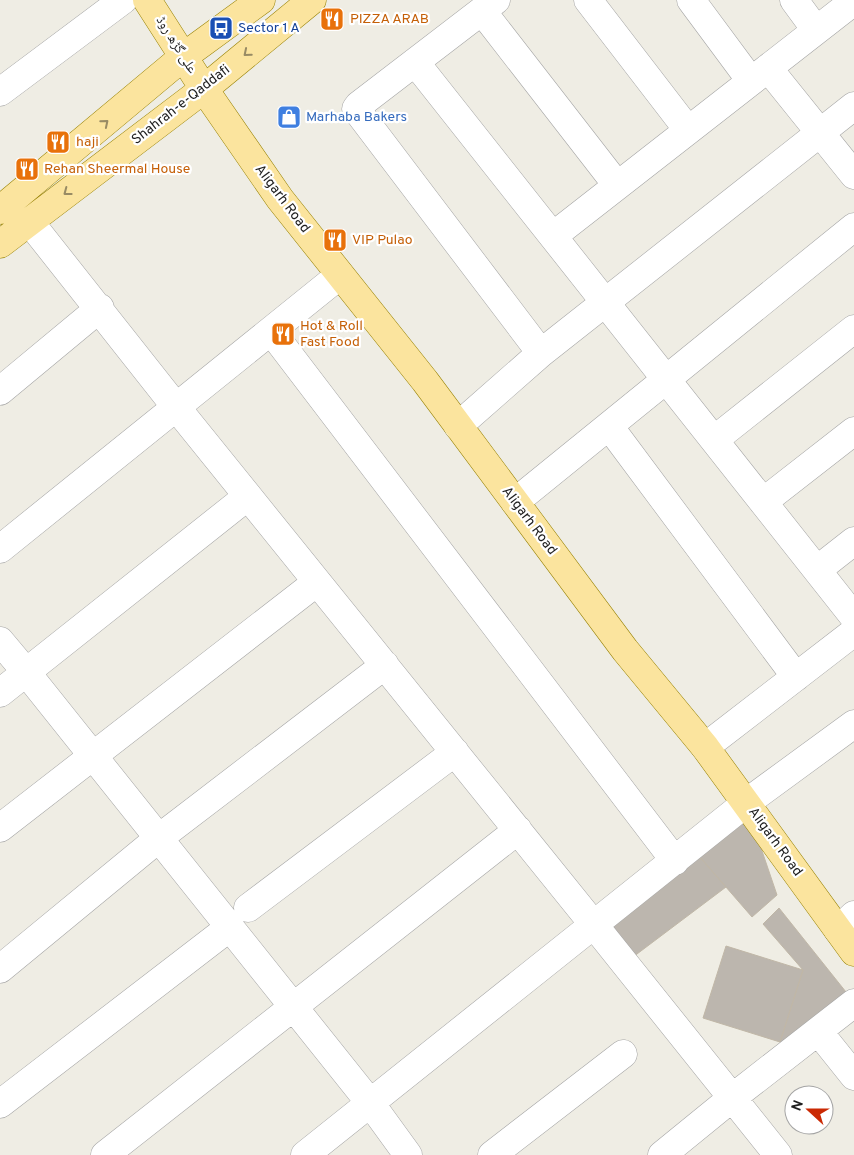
<svg xmlns="http://www.w3.org/2000/svg" width="854" height="1155" viewBox="0 0 854 1155" font-family="Overpass,'Noto Naskh Arabic',sans-serif">
<style>
.building{fill:#bcb6ae;stroke:#c0b7a7}
.lines{fill:none;stroke-linecap:round;stroke-linejoin:round}
.minor-casing{stroke:#a5a5a5;stroke-width:29}
.major-casing{stroke:#968102;stroke-width:29}
.minor{stroke:#fff;stroke-width:28}
.major{stroke:#fbe49e;stroke-width:28}
.oneway{stroke:#988b64}
.labels{text-anchor:middle;dominant-baseline:central;stroke-width:4.5;stroke-linejoin:round;paint-order:stroke}
.food-label{font-size:14px;fill:#c56008;stroke:#fff;text-anchor:start}
.transit-label{font-size:14px;fill:#164399;stroke:#fff;text-anchor:start}
.street-label{font-size:14px;fill:#1e1e1e;stroke:#fff}
.shop-label{font-size:14px;fill:#366cbe;stroke:#fff;text-anchor:start}
</style>
<rect width="100%" height="100%" fill="#efede4"/>
<path class="building" d="M746,804L777,895L752,917L692,848Z
M692,848L726,887L625,963L595,925Z
M779,908L854,1002L788,1053L780,1042L803,970L763,924Z
M726,946L803,970L780,1042L703,1018Z"/>
<g class="lines">
<g class="minor-casing">
<path id="minor" d="M496,0L359,105L356,109L541,353
M588,0L688,130
M691,0L751,81
M794,0L816,30
M482,11L617,185
M415,62L854,617
M768,68L854,175
M0,92L123,0
M29,221L176,407L594,925L778,1155
M553,236L854,1
M271,331L675,861
M0,391L100,308
M458,426L541,353L854,106
M609,426L796,677
M714,440L854,329
M515,502L854,227
M763,502L854,431
M0,549L340,275
M817,570L854,541
M0,641L26,672L371,1104L408,1155
M0,693L248,496
M705,747L854,632
M0,828L317,582
M248,908L455,752
M838,930L854,915
M0,969L159,838L385,665
M818,1031L854,1076
M0,1104L230,927
M105,1155L518,830
M305,1155L746,803L854,724
M492,1155L623,1054
M662,1155L732,1098L854,1003"/>
</g>
<g class="major-casing">
<path id="major" d="M147,0L204,89L280,199L425,381L625,650L705,747L854,952
M0,210L183,57L261,0
M0,244L204,89L312,0"/>
</g>
<use href="#minor" class="minor"/>
<use href="#major" class="major"/>
</g>
<defs><path id="oneway-chevron" d="M-2-3.5L2.5 0L-2 3.5" fill="none" stroke-width="1.6" stroke-linecap="round" stroke-linejoin="round" transform="scale(1.25)"/></defs>
<g class="oneway">
<use href="#oneway-chevron" transform="translate(247 53) rotate(140)"/>
<use href="#oneway-chevron" transform="translate(105 123) rotate(-40)"/>
<use href="#oneway-chevron" transform="translate(67 192) rotate(143)"/>
</g>
<defs>
<g id="restaurant-square" transform="scale(1.25)"><rect x="-9" y="-9" width="18" height="18" rx="4" fill="#e8710a" stroke="#fff"/><path d="M-5-6h1v4h1v-4h1v4h1v-4h1v5L-1.5 .5V6h-2V.5L-5-1ZM5-6V6H3V1.5H1.5Q1.5-4 5-6Z" fill="#fff"/></g>
<g id="bus-square" transform="scale(1.25)"><rect x="-9" y="-9" width="18" height="18" rx="4" fill="#1a4fb4" stroke="#fff"/><path d="M-5-6H5V4H4V6H2V4H-2V6H-4V4H-5ZM-3.5-4V0h7V-4ZM-3.5 1.2v1.5H-2V1.2ZM2 1.2v1.5H3.5V1.2Z" fill="#fff"/></g>
<g id="shop-square" transform="scale(1.25)"><rect x="-9" y="-9" width="18" height="18" rx="4" fill="#3f7fe0" stroke="#fff"/><path d="M-5-2.5h2.3a2.7 3.5 0 0 1 5.4 0H5L5.5 6h-11ZM-1.5-2.5h3a1.5 2.3 0 0 0-3 0Z" fill="#fff"/></g>
</defs>
<g fill-rule="evenodd">
<use href="#restaurant-square" x="332" y="19"/>
<use href="#bus-square" x="221" y="28"/>
<use href="#shop-square" x="289" y="117"/>
<use href="#restaurant-square" x="58" y="142"/>
<use href="#restaurant-square" x="27" y="169"/>
<use href="#restaurant-square" x="335" y="240"/>
<use href="#restaurant-square" x="283" y="334"/>
</g>
<g class="labels">
<g class="food-label">
<text x="350" y="19">PIZZA ARAB</text>
<text x="76" y="142">haji</text>
<text x="44" y="169">Rehan Sheermal House</text>
<text x="352" y="240">VIP Pulao</text>
<text x="300" y="326">Hot &amp; Roll<tspan x="300" dy="16">Fast Food</tspan></text>
</g>
<g class="transit-label">
<text x="238" y="28">Sector 1 A</text>
</g>
<g class="street-label">
<text transform="translate(176 45) rotate(58)">علی گڑھ روڈ</text>
<text transform="translate(181 105) rotate(-38)">Shahrah-e-Qaddafi</text>
<text transform="translate(282 199) rotate(53)">Aligarh Road</text>
<text transform="translate(529 521) rotate(53)">Aligarh Road</text>
<text transform="translate(775 842) rotate(54)">Aligarh Road</text>
</g>
<g class="shop-label">
<text x="306" y="117">Marhaba Bakers</text>
</g>
</g>
<g transform="translate(809 1110) rotate(291)"><circle r="24" fill="#ffffff" stroke="#a5a5a5"/>
<path d="M0-4L9 19L0 12L-9 19Z" fill="#ca2903"/>
<text y="-8" font-size="14" font-weight="bold" text-anchor="middle" fill="#1e1e1e">N</text>
</g>
</svg>
